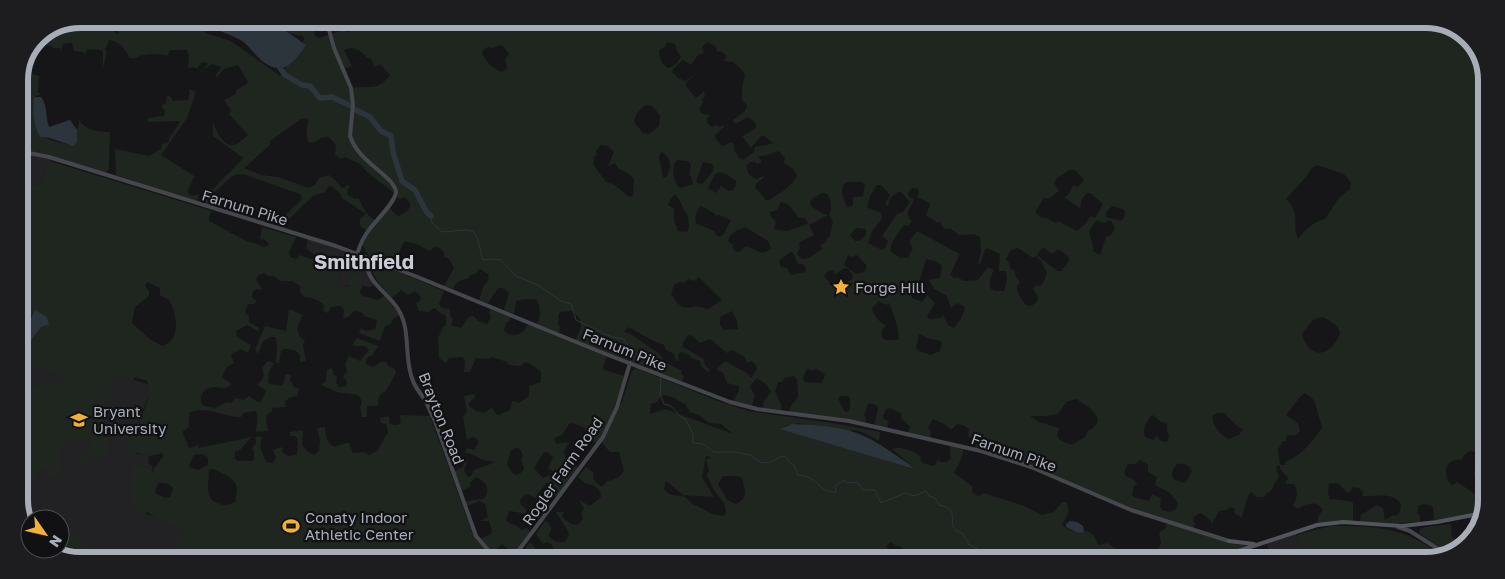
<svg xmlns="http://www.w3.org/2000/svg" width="1505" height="579" viewBox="0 0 1505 579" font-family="'Golos Text',sans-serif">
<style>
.built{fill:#222225}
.green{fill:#1e261f;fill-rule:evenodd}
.water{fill:#2c353c}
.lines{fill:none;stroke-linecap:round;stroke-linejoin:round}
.stream{stroke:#2c353c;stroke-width:1}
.river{stroke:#2c353c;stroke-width:5.5}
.secondary{stroke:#45474d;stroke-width:4}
.primary{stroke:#53555c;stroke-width:4}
.labels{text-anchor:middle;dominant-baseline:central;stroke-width:4.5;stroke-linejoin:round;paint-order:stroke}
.street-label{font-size:15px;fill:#a8adb8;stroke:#111113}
.poi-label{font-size:15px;fill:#a8adb8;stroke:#111113;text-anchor:start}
.district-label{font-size:20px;font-weight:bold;fill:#c9ccd4;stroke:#111113}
.rim{fill:none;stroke:#a8adb8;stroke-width:6}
</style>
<rect width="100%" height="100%" fill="#161618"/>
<path class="built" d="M23,152L51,159L42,181L39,185L28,183L26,173L19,170Z
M308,238L370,258L369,265L372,274L377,282L371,287H368L361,285L360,278L345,287L335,282L334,279L340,276L338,265L318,250L316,256L309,251L306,247Z
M44,284L116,373L152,386L127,453L149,455L148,463L153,466L146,514L204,525L339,520L384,558L60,557L49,549H60V519H30V532L19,503V336Z
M1295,532L1299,542L1319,550L1320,549L1326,550V558L1299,557V560H1273L1266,542Z"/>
<path class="green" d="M116,19H126L124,24L129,30H149L171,23H182L197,28L208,34L231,41L280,76C284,72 284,69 286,65C291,55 302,50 304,39L303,36C287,34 286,30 274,19H311L313,21L309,22L307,25L313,28L315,36L319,38L346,29L347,32C354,31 357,29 361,23L360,19L1445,22L1474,43L1486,76L1483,487L1480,485L1481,480L1478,476L1474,474V471L1481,466L1482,459L1477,452L1470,451L1464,455L1462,460C1444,458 1442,475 1452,486L1457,482L1483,499V508H1481L1482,513L1434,521L1433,507C1429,504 1423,503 1418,506L1417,513L1420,516V522L1396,523L1360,521L1361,515L1377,505L1383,508L1385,520L1393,515L1396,516L1400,512L1401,504C1392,491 1376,497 1362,496L1363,492L1359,488L1353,487L1349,493C1340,490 1343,480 1329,484L1328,492L1330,500L1334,499L1353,502V521L1318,524V517L1323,510C1317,500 1306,503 1298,509L1293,506C1297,497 1299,493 1294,484H1287L1285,481L1289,479L1280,469V465L1276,467L1279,478L1275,482L1271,491L1267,493L1264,497H1257L1251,492L1249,494L1241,519L1240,516L1235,514V509L1230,507L1226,510L1219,511L1212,524L1210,520L1201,513L1196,515L1193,519L1195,525L1192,530L1249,546L1212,560H1201L1198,552L1188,550L1182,552L1181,557L1176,556L1167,560L912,559V557L904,552L901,546H897L890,542L886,547L893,552L890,559L552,558L555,552L551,544L547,542L543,544L536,534L546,520L552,528L549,535C552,542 558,542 565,542L569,534C566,526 560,520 556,512H564L562,516C565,520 573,526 578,525L583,518L581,513L584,509L579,500L590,506L601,497C601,489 594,484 586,484L578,477L586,467L594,473L593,479L600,486H603L607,481C615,480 620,477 624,471L619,452H610L600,441L618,405H621L632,371L636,368L715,400L748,411L838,424L880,432L879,441C870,436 857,426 846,432L810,427L799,423L784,426L787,429L913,469L910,464L892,449C901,446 913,450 921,457L920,460L923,463L933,466L935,465L938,460L940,462H947L951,458L950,452L951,444L964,447C962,459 960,462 954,473L972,486V492L978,496L984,493L1024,506L1042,515L1054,512L1062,502H1066C1071,509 1067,518 1062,524L1063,526C1081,540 1089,520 1098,545L1108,543C1120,553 1140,557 1156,553L1161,543L1159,532L1165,529L1167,523L1143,515L1034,469L975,450L977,442L968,436L969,429L963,425L957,424L951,430L944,424L933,419L928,427L931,433L930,438L908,433L910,427L901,418V413L890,408L886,409L883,416L884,419L889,421L887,428L874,426L878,409C877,404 872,403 868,404L864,415L866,418L865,424L789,412L791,406L798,397L797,379L794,376L784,378L782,382H778L775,391L781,404L782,412L762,410L764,401L771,392L767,385L757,378L750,386C756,399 755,392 752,406L733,401L739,391V386L727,383L723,373L716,369L725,361L747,373L751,378L757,369L756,365L752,361L747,363L745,357L732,350L727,353L710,339L700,343L692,336L688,335L683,343V347L704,359L705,365L710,370L708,372L701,366L700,361L691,358L689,355L681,352L678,355L679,361L676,360L674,354L666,350L664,345L652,340L628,327L624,332L631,334L651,348L660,354L665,362L682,371L681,373L684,377L681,382L575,341C581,327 586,322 572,311L560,312L558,316L559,319L558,323L560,328L559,333L537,324C541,317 541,306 536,299H526L516,301L514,314L504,310L509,293L503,288H498L488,303L479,300C481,296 481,291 483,288C486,282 490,282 488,274L480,269L475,274L470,275L468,279C461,279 456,282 453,289L444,286L454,268L449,259L444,257V253L440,248L434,247L430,251C422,247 414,241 404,242L398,255L400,262L398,267L369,256L363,246C365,232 380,218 389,207L395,214L399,216C405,212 411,210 410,203L405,197L400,199L395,196L394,193L367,172L360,164L345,157L341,159L335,155L336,145L329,137C320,135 316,145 308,142L306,133L308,122L307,118L301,119L270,141V145L244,168L261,175L278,177L308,188L315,185L319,178L329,175L336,181L341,187L344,188L347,185L350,186L347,191L348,195L355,199L359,198C362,207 367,216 375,220L367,231L360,226V219L366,214L342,198L341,194L331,186L328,187L325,192L313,196L287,221L285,229L277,227L279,221L301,200L302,195L246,175L238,174L232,176L211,196V206L203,204L211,188L214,189C220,179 235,169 243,158L213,136V121C215,129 223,147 234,145C239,144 244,138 248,135L229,114L231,110L224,100L236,94V90L247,84L248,82L238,65L224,69L217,77L215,75L222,67L212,64L206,68H204L201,73L200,72L209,63L202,62L197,69L194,67L188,68L189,56L187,50H170L167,57L165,55C157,54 143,53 136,58H129C126,49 119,41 109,40L105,50L107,52L103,68V52L102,50L87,49L85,56L84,52L74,51L72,43L63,44L61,51L60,48H53L51,46L35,43L32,47L37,36L75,21L88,30C97,21 109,28 118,34L121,25ZM667,42L675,44L677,51L681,57L676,64L669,68C661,66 660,57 659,50L665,47ZM707,42L716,47L717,52L720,51L725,54L726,57L724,61L733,62L742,70L745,76C742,84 742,91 742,100L747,105C746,113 739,115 733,120L735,124L748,117L755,122L756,126L755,129L742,136L751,148L761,136H764L773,143L767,145L755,147L754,152L743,160L739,158L734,149V146L732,142L722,146L715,138V135L724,127V125L719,127L716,125L712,127L707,123V118L711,115L702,114L699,109L703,103L702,99L705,97L704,91L698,97H695L686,86V83L697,73L686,81L678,78L672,72L673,69L683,60L691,65L698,55L704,53L702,47ZM500,45L503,46L509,54L505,59L507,68L502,72C493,69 487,62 482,54L483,50L488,47L493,48ZM349,48C356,48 363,52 367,58H370L375,67L380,64L390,75C378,92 369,85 351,88L343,69L352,66L344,50ZM646,105L652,106L660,115L659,126L649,134L643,133L634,122C635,114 640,109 646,105ZM601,145L608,146L614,152L608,166L615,163L618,168L629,174L634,179L633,196L629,197L615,185L606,182L593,164L594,157L597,155L596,151ZM779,151L785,158L784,163L792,168L797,175C793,187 779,193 769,200H766L755,187L756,184L764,177L763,176L757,179C750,177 746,173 747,165L750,162H755L757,164L762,162L758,156H764ZM661,152C672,158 673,168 665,178L663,177L659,157ZM677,160L688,161L691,165L689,176H691L693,184L680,188C673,181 672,172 675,162ZM703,162L712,164L714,166C713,175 706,177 702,185L696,182ZM1317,165L1344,174L1351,183L1350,189L1339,198L1325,219C1313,222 1306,229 1298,239C1291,222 1302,215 1286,199L1306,177L1312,168ZM1070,170H1075L1084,180L1078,187L1073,185L1069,194L1064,198L1080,208L1082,199L1087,193H1090L1103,204L1095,218L1091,216L1085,224L1077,231L1058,221L1056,223L1046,218H1042L1035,212L1044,198H1050L1059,191L1054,183L1057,178ZM720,172L726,174L736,181V185L733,190L729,191L721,186L716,193L708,188L715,174ZM846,182H861L865,185L863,196L853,197V206L847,207C844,199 838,190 846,182ZM877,185H881L890,195L885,204L888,206L890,198L898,192H901L910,202L903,212L897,214L882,236L888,241L886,247L882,250L868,243L872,231L882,219L881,213L867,207L870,196ZM912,188L918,189L919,193L917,197L928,202L930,205L926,215L936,222H940L944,229H951L959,235L974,234L980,237L981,252L978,263L980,264L985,250L987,248L1000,254L999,271H1006L1007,280L1004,291H995L990,288V279L994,270L988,267L978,280L964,281L957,277L954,278L950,275L960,254L917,231L909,242L913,248L908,258H901L891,252C889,242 899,233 904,225L908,226L912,221C903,211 911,209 914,199L909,197L908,193ZM822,193L827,194C832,200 832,208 829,215L833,222L830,236L827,238L826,242L820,245L822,249L809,258L802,259L797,254L800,248L799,245L800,242L814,235L809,225L828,215L822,213L812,207L810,202L813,198ZM675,194C681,201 683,209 688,216L689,228L687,232L678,231L674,220V209L668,205L670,200ZM781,202L788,204L799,218H805L808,224L787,231L774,229L776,222L770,215V212L777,210ZM701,206L714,213L716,216L718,215L731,220L723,235L719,237L716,235L714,231L696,223C694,218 697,209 701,206ZM1112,206L1123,209L1125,212L1124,218L1121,221L1106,217V213ZM1097,220L1104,223L1110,220L1115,227L1112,234L1106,237L1100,255L1093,251C1093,233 1083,236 1097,220ZM745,227L768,241L772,250L770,248L768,251L762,253L746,246L739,252H736L733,248V245L728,241C730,232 737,231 745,227ZM856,228L866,229V235L859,241H855L850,235ZM1043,247L1052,254L1057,250H1060L1068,256L1069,261L1061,271H1057L1037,255ZM1018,248L1033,258L1036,256L1041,261L1047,273L1043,283L1040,286L1036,285L1033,289L1038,297L1037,302L1031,306L1026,305C1022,300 1016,293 1017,286L1020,282L1016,277L1014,269L1011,270L1009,263L1006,259L1011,250ZM792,251L798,264H803L806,269L805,272L791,275L787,268L781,267L779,261ZM848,255L852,257L857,255L867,266L864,272L856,274L844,265ZM926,259L938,262L942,266L940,278L929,280L934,289L947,296L951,308L957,303L964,306L965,309L960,320L954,328L948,325L943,315L941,318L929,319L927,316L935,303L927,295L922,302L912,298L911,295L920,279ZM845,268L848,269L853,275L852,279L842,286L833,287L824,276L828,271L833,270L835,274ZM699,277L722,300L708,309L695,306L689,308L683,307L678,304L671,294L674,285L679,282L684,283L688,279L694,281ZM879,301L886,305L889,303C893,311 899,330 899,338L897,340H886L882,338L881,331L886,326C880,322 873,315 872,308ZM732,311L737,321L738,329L724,330L720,325V317ZM1323,317C1330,321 1338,324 1340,333C1331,358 1309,360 1302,334L1314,319ZM919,334L930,339L941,341L942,343L940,351L931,355L919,351L916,348ZM807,369L813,371L816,369L825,374L822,383L805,382L803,378ZM1305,393L1314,400L1322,427C1317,437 1298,459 1286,461L1285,465H1280L1278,449L1283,441H1286L1287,435H1296L1300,431L1298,423L1286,415L1301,396ZM665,395L672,397L685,404L690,412L699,415L709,423L721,424L733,434L665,409L650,414L651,404L657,402L661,396ZM840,396H848L850,398V410L847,412H845L838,399ZM1076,399L1090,408L1098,418L1097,423L1093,428L1088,431L1085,437L1071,445L1060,440L1057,435L1059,428L1039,422L1030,416H1047L1058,414L1066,402ZM1218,413H1224L1238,427L1243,429L1239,435L1228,439C1220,435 1211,425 1213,415ZM1153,415L1161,422L1167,423V430L1169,437L1167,442L1161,441L1157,436L1153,440L1145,437C1142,429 1147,419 1153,415ZM706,456L711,457L706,460L709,471L707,473V475C709,480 712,486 714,490C719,499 730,505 724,516L713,514L691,503L685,497L669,494L664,489L666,481L683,495L714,497L702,477ZM1140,460L1148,465V472L1157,477L1155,485L1170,493L1178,503L1176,509L1170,512L1162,510L1160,506L1161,498L1152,494L1149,501L1134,497L1132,495L1134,486L1138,484L1131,478L1126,476L1124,472L1128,464H1135ZM1177,464C1183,463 1189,464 1192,471L1187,481L1184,483L1173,479C1171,474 1173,468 1177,464ZM723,476H737L742,478C744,491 750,496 736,504L727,500L718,484Z
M27,58L29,67L28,73L39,76L38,92L41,94L34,97L33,116L39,136L57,142L71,145L70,125L65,119L71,121L76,130L78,128L79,119C83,130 99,132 110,132L109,169L106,173L43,154L19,149V108L22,107L24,102L19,91V76Z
M190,89L196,92L187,118L161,155L196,177H194L187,192L192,196L199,194L198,199L193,201L116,175L115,149L149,156L161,149L162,144L168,143C170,134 177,129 180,121L148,122V118L164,116L165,110L162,108V105L166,103L167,96H170L173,101L188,100Z
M50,161L212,211L209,217V221L248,242C254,241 259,247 266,247L269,244L265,240L260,239L262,227L296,237L289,252L290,257L296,259L300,255L312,259L315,258L317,249L331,255L330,259L338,264L340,277L334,279L335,282L345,287L349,286L348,277L354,273L360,276L362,285L360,293L363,296L378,300L385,295L400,315L393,319L391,324L385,326L380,341L359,333L361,328L366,331L375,329L377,320L364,316L363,313L357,311L353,312L348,317L343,318L344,310L341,306L331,307L328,313L323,311L324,305C320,300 311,297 304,297L300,292V286L292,281H280L274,276H269L264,273L259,275L256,279L262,290L258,289L253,291L252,297L256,301L255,304H248L245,312L249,316V322L259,328L258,331L247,325L236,331L237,337L251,345L248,353L240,349L231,355L234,363L227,367L222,377L232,385C229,386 227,387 224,388C221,389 219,387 216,387C204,387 196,397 204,406L215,408L227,402L231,403L236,398L244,400L249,396L258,402L261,401L266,391L257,384C264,381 265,375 262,368L268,361L274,363L269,372L268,383L281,386L284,383L285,374L291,375L290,380L295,388H299L297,396L289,398L285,402L286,407L272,408V411C262,417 268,421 268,431L256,432C256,425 260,416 255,411L243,413L241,417C226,418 203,404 189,413V427L183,431V434L189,448L198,445L199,448L251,437L241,449L235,452V459L238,461H252L254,459V451L252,448L256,443L255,437L262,436L260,447L266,462L273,463L276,457L273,450L281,447L283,449L282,452L288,456L297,455L298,439L295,436H290V432L303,430L302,445L308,452L314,455L319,451L320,440L317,428L325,427C325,434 328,448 337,446C342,445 344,443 349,443L353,453L363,452L369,455L377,451L388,432L386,424L381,423L380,418L389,416L390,424L395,425L400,424L401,421L399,415L430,416L472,532L489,553L484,558H383L386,554L374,549L379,558L186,557L181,554L179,548L172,540L180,538L183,531L145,511L135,512L129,494L131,483H129L132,464L151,469L150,477L153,472L154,468L163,457V453L150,456L137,453L132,456L126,455L130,432C138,429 148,403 149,393C150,388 148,385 147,381L135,377L132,381L122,377L115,380L111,400L103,404L105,416L104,424L110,427L112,431L107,448L108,457L94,458L77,465L76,462L90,446L92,442L87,438L63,443L59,446L61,467L63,475L53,479L50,478L45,468H39L35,473L37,484L19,486V391L30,392L34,386L64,382L60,371L50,373L45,370L42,372L31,364L29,355L25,351L21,352L19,355V170L26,173V175L29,177L27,182L28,183L39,185L42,181ZM147,282L160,288V295L169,300C177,314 182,340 162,346L150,339L132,323L135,307L149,296V291L145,286ZM34,311L48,318V323L32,340L21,338L29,318ZM200,454L205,455L208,458V465L198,470L191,468L189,465L194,455ZM212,469C220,472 237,478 237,489C237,493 235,497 236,501C228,506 225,506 217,503C204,498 209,481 209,470ZM158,483C164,483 170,482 173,489L170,497L166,498L156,494L155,491Z
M374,262L444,291L439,304L442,308L450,309V316L453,319L451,325L461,328L469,317L474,316L477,320L487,324L491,317L489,313L490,309L511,317L509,321L506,323L504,331C513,339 523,335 528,324L607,357L603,367L604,370L625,376L611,418L597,444L586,435L587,429L572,423L569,424L563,434L555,438V441L557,444L566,442L569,443L564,451L565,458L579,468L557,497L553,493L555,489L553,487L547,483L538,493L539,499L526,494L520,500L521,505L526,509V514L510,511L508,514L506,520L509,523L515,525L522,530L527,528L530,532L514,554L502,544L493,553L480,539L491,534L492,531L489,521H480L488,517L485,504L480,501L467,506L466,502L471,500L483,499C492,490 486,482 476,477L470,483V487L462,490L454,471L463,467L464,458L467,462L464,470L468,477L471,476L474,470L493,463L492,461C479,462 476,453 465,453L467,448L474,450L479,442L476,438L472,437L467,440L463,417L467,412L464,396L473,394L476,396L469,403V406L476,411L484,413L492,407L496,414L499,415L510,410L512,402L514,401L519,403L529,396V386L541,382V372L532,365L526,362L520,366L509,365L507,362L492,357L489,359L476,358L470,372H464L465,360L462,357L449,358L446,363L439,358L438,338L443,327L446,325V316L439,312L435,308L432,309L429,312L419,311L416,303L420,301L421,297L415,291L408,295L401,290L392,298C383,288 373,278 371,265ZM515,448H519L523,455L521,460L524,468L522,472L517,475L512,473L507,464L511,450ZM544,452H547L553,457L548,468L556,473L543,478L534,468Z
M289,309L303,315L297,328L300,337L305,341L303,345L306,361L300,362V355L295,350L285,349L281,351L279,363H276L277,344L275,337H271L263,341L258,354L255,350L265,326L286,331Z
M357,338L378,346L372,356H369L366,360V364L373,367L381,362H387L388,366L394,368L396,373L386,391C379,393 378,399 378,406H367V417H362L360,407L362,401L358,395L337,392L321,385L326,381L327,370L332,368L334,375L337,376L336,383L339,387L346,386L347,382L343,376L347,372L345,364L349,356L360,361L369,350L365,346H356L352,345Z
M1483,514V519L1477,527L1471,524L1469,517Z
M1451,524C1453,538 1447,536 1463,544L1459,550L1448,553L1419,533L1420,529L1425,527Z
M1331,526C1379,526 1402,527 1442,555L1425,560H1299L1301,554L1325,558L1327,552L1321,549L1318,553L1302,550L1296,535Z
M71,534L85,539L95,557H60L49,549H60V539L65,536Z
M530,542L539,553L540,558H518Z"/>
<path class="water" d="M80,19H112L119,24V30L91,24L78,25L76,20Z
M128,19H269L306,45C300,54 290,69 278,68C262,67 254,50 242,41C238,38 231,36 225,33C193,20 160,23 127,30L122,25Z
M34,97H41C48,107 45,115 49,127L70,120L77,130V142L73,146L50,138L40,137C33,124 32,112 34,97Z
M35,310L47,317L49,324L48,325L41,327L31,340L26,341L23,336Z
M792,424C817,425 844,426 866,437C881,444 895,455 909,464L914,469L780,429Z
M1070,521L1077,522L1083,526L1084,532L1078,533L1066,527V524Z"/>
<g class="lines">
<path class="stream" d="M431,216L432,223L442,232L465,230L473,231C480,239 479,250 483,260L495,259L501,260L516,276L538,285L561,301L571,304L576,320L612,337L624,339L629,351L638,355L643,361L656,367L658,373
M19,322L27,324
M660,377L661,381L660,394L664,404L671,406L681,417L686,420L693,435V443L703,444L714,452H734L750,455L762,463L771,462L782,456L786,457L789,462L794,465L798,475C802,476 807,476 810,478C820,484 823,493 836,492L835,486L844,480L847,483L857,482L863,490H875L881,503L905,493L914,496L926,491L929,496L935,498L939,505C965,510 941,527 962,533L968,542V544L982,551L984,559"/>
<path class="river" d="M277,64L285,75L302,85L310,86L320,98L332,97L351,106
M356,110L370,117L381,131L391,136L393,152L402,181L415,190L426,211L431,216"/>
<path class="secondary" d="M326,19L334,48L351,88L353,105L350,136C357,157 377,167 391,182C393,185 396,188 396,192C395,203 375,221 369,230C363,237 360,245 357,254
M19,151L49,157L336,246L415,276L603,353L730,402L757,409L849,421L981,451L1031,467L1131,510L1229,541
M367,258C364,282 387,291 398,309C412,331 403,358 413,381C415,387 421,394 425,400C429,407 431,414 435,421L476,536L495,558
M1398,527L1410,531L1446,554
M513,558L603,437L617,407L630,363"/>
<path class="primary" d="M1229,541L1254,544
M1211,560L1317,525L1343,522L1402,526L1437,522L1483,513"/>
</g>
<defs>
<g id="sight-bare" transform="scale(1.35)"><path d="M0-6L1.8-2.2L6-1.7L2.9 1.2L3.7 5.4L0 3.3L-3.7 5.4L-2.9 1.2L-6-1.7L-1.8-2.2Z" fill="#f2b134" stroke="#111113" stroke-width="2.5" paint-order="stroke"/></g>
<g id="university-bare" transform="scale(1.35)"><path d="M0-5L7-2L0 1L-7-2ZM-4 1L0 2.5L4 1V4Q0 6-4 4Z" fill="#f2b134" stroke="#111113" stroke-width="2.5" paint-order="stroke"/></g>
<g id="stadium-bare" transform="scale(1.35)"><path d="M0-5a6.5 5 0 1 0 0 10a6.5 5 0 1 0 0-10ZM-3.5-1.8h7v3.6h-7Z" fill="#f2b134" stroke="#111113" stroke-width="2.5" paint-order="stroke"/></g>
</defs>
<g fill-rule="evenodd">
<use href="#sight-bare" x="841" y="287"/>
<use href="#university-bare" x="79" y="420"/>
<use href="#stadium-bare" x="291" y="526"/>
</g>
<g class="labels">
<g class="street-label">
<text transform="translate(245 207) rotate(17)">Farnum Pike</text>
<text transform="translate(625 349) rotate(22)">Farnum Pike</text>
<text transform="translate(442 418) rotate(68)">Brayton Road</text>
<text transform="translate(1014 452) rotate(19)">Farnum Pike</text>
<text transform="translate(562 471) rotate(-55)">Rogler Farm Road</text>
</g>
<g class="poi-label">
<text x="855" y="287">Forge Hill</text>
<text x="93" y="411">Bryant<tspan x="93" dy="17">University</tspan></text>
<text x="305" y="517">Conaty Indoor<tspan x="305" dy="17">Athletic Center</tspan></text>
</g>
<g class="district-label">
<text x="364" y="261">Smithfield</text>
</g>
</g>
<path d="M0 0H1505V579H0ZM80 28H1426A52 52 0 0 1 1478 80V500A52 52 0 0 1 1426 552H80A52 52 0 0 1 28 500V80A52 52 0 0 1 80 28Z" fill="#1d1d20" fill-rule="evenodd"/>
<path class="rim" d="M80 28H1426A52 52 0 0 1 1478 80V500A52 52 0 0 1 1426 552H80A52 52 0 0 1 28 500V80A52 52 0 0 1 80 28Z"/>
<g transform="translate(45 534) rotate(124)"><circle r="24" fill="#111113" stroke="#4d4f55"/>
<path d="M0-4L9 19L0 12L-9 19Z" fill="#f2b134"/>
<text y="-8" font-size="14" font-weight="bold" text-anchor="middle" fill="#a8adb8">N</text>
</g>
</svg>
